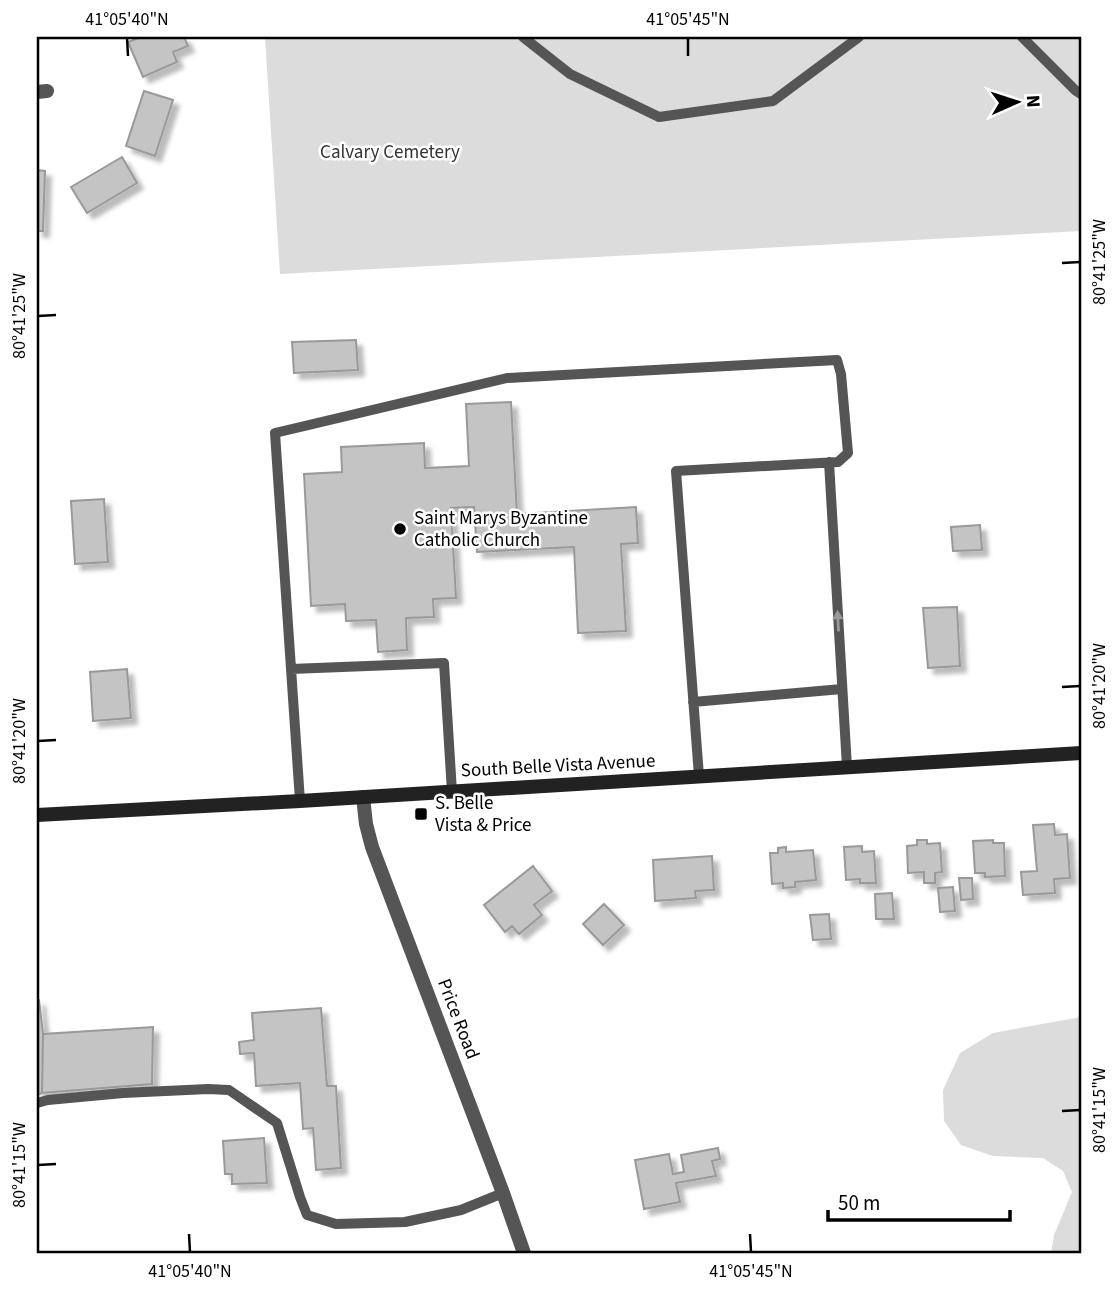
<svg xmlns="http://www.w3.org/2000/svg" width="1118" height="1290" viewBox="0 0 1118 1290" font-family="'Source Sans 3',sans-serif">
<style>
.green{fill:#dcdcdc}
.building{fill:#c4c4c4;stroke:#999;stroke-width:2;filter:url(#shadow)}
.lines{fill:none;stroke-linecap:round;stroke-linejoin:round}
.lane{stroke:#555;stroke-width:10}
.street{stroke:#555;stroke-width:14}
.secondary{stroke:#222;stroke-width:14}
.oneway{fill:#999}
.ticks{fill:none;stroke:#000;stroke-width:2.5}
.poi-dot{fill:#000;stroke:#fff;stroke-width:2.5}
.labels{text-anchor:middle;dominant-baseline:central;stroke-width:5;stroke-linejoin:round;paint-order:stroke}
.park-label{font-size:19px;fill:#333;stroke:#fff}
.poi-label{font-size:19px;fill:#000;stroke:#fff;text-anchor:start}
.street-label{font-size:19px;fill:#000;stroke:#fff}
.neatline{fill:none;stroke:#000;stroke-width:2.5}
.ticks-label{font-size:18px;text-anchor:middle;fill:#000}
</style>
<defs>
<filter id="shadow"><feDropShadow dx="6" dy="6" stdDeviation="2" flood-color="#0004"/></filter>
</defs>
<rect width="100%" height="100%" fill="#fff"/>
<path class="green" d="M265,37H1081V231L280,274Z
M1081,1017V1253H1051L1054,1235L1072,1192L1063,1171L1043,1158L993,1156L961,1145L944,1121L943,1090L960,1053L993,1033Z"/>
<path class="building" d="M141,37H184L188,46L173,52L177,62L143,77L128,42Z
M144,91L173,100L155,156L126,146Z
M122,157L137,183L87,213L71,187Z
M37,170L45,171L43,231H37Z
M356,340L358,370L294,373L292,342Z
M511,402L517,514L636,507L638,543L621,544L626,631L578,633L574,547L477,552L474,507L451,508L456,598L433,599L434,617L406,618L407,650L378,652L376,620L346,621L345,604L311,606L304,474L342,472L341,447L424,443L425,468L469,466L466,404Z
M104,499L108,562L75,564L71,501Z
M980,525L982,550L953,551L951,527Z
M957,607L960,666L928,668L923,608Z
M127,669L131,718L93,721L90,672Z
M1054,824L1055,835L1067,834L1070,878L1054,879L1055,893L1023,895L1021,872L1037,871L1033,825Z
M917,840H927V844L940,843L942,872L935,873V883H924V872L908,873L907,846L917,845Z
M993,840V843H1004L1005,876L985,877V873H975L973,841Z
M862,846V852L874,851L876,883H860V879L846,880L844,847Z
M786,847V852L813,850L816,880L795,882V887L783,888V883L772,884L770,853H778V848Z
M712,856L714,890L695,891L696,898L655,901L653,860Z
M533,866L552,891L534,905L542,915L519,934L512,926L505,932L484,905Z
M959,878H972L973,899L961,900Z
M953,887L955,911L940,912L938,888Z
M892,893L894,919H876L875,894Z
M604,904L624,925L603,945L583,924Z
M829,914L831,939L813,940L810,915Z
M37,1000H39L43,1034L42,1093L37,1095Z
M321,1008L327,1086H336L341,1168L316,1170L313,1128L303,1129L300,1083L256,1086L254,1053L240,1054L239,1042L254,1040L252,1013Z
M153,1027L152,1084L42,1093L43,1034Z
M264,1138L267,1183L232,1184V1174H225L223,1141Z
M718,1148L720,1159L712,1161L716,1176L676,1183L680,1202L644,1209L635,1160L669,1154L673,1174L684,1172L681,1155Z"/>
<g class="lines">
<path class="lane" d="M523,37L570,74L659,117L773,101L859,37
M1022,37L1075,90L1081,94
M829,462L847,767
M291,669L444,663L452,792
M693,702L842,689
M300,801L275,433L507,378L837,360L841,374L848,453L838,462L676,471L699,776
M37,1103L48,1100L123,1093L208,1089L229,1090L277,1123L300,1197L307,1215L336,1224L405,1222L461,1210L503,1193"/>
<path class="street" d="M37,92L47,91
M363,797L366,824L372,847L503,1193L524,1253"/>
<path class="secondary" d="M37,815L300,801L1081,753"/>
</g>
<defs><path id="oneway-solid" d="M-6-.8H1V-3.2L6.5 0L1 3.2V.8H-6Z" transform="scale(1.75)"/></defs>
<use class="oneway" href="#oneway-solid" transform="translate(838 621) rotate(-93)"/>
<path class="ticks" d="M127,38L128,56M688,38V56M1062,263L1080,262M38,316L56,315M1062,687L1080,686M38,741L56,740M1062,1111L1080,1110M38,1165L56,1164M189,1234L190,1252M750,1234L751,1252"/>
<g class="poi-dot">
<circle cx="400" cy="529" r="7"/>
<rect x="414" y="807" width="14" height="14" rx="3.5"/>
</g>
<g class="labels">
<g class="park-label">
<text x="390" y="152">Calvary Cemetery</text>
</g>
<g class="poi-label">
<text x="414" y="518">Saint Marys Byzantine<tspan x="414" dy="22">Catholic Church</tspan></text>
<text x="435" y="803">S. Belle<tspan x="435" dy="22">Vista &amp; Price</tspan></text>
</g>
<g class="street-label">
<text transform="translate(558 766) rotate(-3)">South Belle Vista Avenue</text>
<text transform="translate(458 1019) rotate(69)">Price Road</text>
</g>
</g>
<rect width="1118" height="1290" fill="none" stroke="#ffffff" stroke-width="77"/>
<g transform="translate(1017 102) rotate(87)" stroke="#ffffff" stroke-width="5" paint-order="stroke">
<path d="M0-5L12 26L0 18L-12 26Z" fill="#000000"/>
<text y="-10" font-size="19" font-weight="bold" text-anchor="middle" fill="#000000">N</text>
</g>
<path d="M828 1210v10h182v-10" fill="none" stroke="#000000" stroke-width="3.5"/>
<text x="838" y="1210" font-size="21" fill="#000000" stroke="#ffffff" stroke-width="5" paint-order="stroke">50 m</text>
<rect x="38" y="38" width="1042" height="1214" class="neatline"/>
<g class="ticks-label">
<text x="127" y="25">41°05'40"N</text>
<text x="688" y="25">41°05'45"N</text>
<text transform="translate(1099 262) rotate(-90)" y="6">80°41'25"W</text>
<text transform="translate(19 316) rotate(-90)" y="6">80°41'25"W</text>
<text transform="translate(1099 686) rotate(-90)" y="6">80°41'20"W</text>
<text transform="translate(19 741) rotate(-90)" y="6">80°41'20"W</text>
<text transform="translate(1099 1110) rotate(-90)" y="6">80°41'15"W</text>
<text transform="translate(19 1165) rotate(-90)" y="6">80°41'15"W</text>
<text x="190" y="1277">41°05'40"N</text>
<text x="751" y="1277">41°05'45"N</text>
</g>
</svg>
